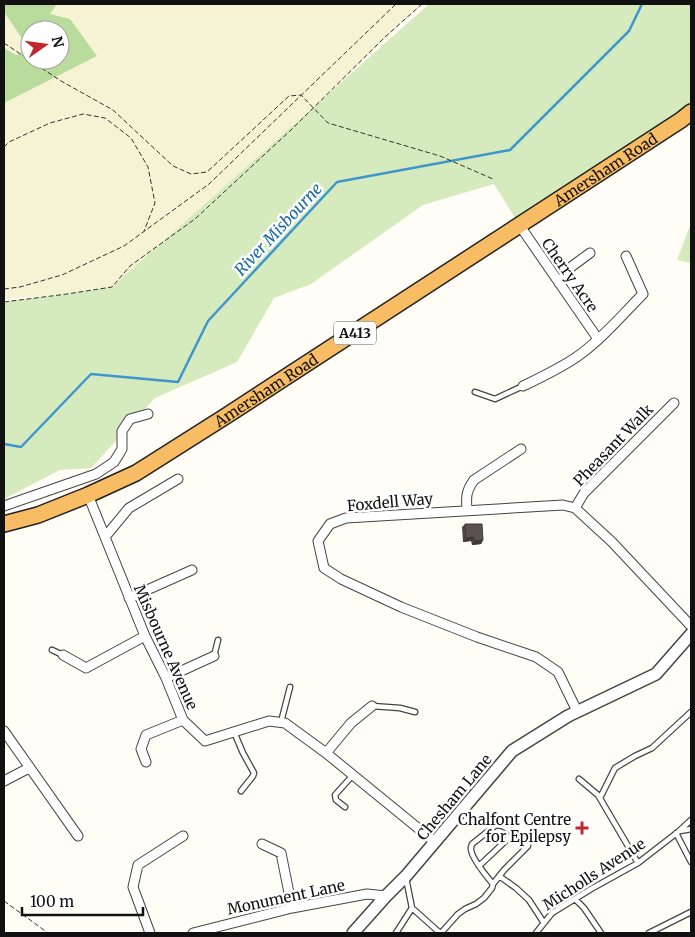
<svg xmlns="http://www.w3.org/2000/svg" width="695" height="937" viewBox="0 0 695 937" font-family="Merriweather,serif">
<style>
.farmland{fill:#f6f3d4;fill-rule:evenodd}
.green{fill:#d5ebbd}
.forest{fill:#b9dc9c;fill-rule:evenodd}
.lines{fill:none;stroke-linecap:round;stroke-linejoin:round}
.stream{stroke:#3f96cf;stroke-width:2.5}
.service-casing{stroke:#444;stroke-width:7}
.minor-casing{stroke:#444;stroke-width:11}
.tertiary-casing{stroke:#444;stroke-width:14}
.trunk-casing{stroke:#222;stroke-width:18}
.path{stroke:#333;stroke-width:1;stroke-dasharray:5 2.5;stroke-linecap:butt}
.service{stroke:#fff;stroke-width:4.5}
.minor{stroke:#fff;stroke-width:9}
.tertiary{stroke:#fff;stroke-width:11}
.trunk{stroke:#f7bc64;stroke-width:15}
.wall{fill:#4d4742}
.shaded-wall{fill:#3f3936}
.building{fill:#5a524d;stroke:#3f3936}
.poi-dot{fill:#c4262e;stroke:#fff;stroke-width:2}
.labels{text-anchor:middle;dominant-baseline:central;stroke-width:5;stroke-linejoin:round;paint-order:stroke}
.shield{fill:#fff;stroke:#585858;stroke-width:1}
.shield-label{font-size:14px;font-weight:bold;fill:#111}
.street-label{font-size:15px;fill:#111;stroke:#fff}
.poi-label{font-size:15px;fill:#111;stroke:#fff;text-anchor:end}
.water-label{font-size:16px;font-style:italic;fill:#1768a6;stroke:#fff}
</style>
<rect width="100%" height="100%" fill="#fffdf5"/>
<path class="farmland" d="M4,4H422L274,145L112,287L55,295L4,299ZM30,30H60V60H30Z"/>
<path class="green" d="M429,4H691V116L520,226L494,184L423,205L311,284L274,298L237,362L155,398L91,468L60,470L4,499V302L67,294L112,287Z
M691,223V263L677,260Z"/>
<path class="forest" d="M4,4H57L50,14L70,19L97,56L4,103V48L16,55L30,50L6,15L4,11ZM30,30H60V60H30Z"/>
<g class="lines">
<path class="stream" d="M4,444L21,447L91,374L178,382L208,321L337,182L510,150L629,31L642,4"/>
<g class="service-casing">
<path id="service" d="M475,392L495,399L523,386
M52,650L63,655
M214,656L218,640
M372,706L400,708L415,712
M281,722L290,687
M234,732L243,753L254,773L253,776L241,791
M579,779L598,795L638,863
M600,798L615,768L635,756L652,748L691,712
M345,807L336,800L335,795L353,775
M680,831L691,829
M676,833L691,862
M479,866L514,833
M499,876L516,888L529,900L544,923
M406,878L412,908L440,933
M575,899L584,908L601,933
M396,933L412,908
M441,933L458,914L465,909L476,904L484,898L492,888L493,884L504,870L528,846V840L526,837L502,826L496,825L472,844C472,845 471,846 471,848C470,856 488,878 493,884
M536,933L552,913L591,889L638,863L678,832L691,820
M649,933L691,912"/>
</g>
<g class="minor-casing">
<path id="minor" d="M520,226L598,339
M559,283L571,267L590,253
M523,386C542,377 561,368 578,356C602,339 622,315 643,294L626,256
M88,495L145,636L166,678L183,720L205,741L269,721L285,723L326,753L435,842
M4,506L96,474L114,462L119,454L122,449V431L130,419L148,414
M575,508L584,493L674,403
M467,510C466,497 466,491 474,480L521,449
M105,537L129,508L178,479
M129,598L192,570
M63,655L86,668L145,636
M166,678L214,656
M577,711L558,672L536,657L477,637L401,607L341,579L324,568L318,541L330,524L346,518L563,505L575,508L612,542L691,626
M4,731L78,836
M326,753L351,723L372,706
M146,762L141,749L146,735L183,720
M4,781L29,768
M262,844L281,853L292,908
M150,933L133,887L138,865L183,836
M193,933L292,908L367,894L386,896"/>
</g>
<g class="tertiary-casing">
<path id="tertiary" d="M353,933L386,896L406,876L512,751L568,716L656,674L691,634"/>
</g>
<g class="trunk-casing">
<g id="trunk">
<path id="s1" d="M4,524L38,515L88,495L136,473L226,416L681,120L691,112"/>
</g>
</g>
<path class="path" d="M4,43L61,81L113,110L173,166L191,174L207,172L289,96L301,95L328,123L440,156L493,179
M4,147L9,142L50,123L83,114L105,118L131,138L148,167L155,203L144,231
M4,289L20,287L62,275L124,246L209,184L396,4
M4,302L67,294L112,287L130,266L195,219L292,129L385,37L422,4
M4,901L48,933"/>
<use href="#service" class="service"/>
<use href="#minor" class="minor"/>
<use href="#tertiary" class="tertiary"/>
<use href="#trunk" class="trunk"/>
</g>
<path class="wall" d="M465,524L483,540L481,544L472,545L471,541L463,542L462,527Z"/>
<path class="shaded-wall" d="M474,537L471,541L463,542L466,538Z
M483,540L481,544L472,545L474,541Z"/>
<path class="building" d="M465,524H482L483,540L474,541V537L466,538Z"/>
<path class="poi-dot" d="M579.5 820.5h5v5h5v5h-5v5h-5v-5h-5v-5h5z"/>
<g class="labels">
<rect class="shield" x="334" y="321.5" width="42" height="23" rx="4"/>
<g class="shield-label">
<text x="355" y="333">A413</text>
</g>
<g class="street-label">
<text stroke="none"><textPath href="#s1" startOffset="701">Amersham Road</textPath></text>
<text transform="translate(570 275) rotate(55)">Cherry Acre</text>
<text stroke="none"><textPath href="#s1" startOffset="296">Amersham Road</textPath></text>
<text transform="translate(613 445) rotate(-46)">Pheasant Walk</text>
<text transform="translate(390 502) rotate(-5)">Foxdell Way</text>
<text transform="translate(166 647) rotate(66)">Misbourne Avenue</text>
<text transform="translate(454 797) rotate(-50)">Chesham Lane</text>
<text transform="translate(594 874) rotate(-33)">Micholls Avenue</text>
<text transform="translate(286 897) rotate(-12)">Monument Lane</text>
</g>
<g class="poi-label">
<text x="571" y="819">Chalfont Centre<tspan x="571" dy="17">for Epilepsy</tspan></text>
</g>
<g class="water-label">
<text transform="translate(278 229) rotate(-47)">River Misbourne</text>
</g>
</g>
<rect width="695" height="937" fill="none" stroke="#111111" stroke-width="10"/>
<g transform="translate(45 45) rotate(76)"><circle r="24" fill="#ffffff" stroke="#a0a0a0"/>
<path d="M0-4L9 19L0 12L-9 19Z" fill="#c4262e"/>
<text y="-8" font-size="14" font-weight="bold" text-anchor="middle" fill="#111111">N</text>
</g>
<path d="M22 907v8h121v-8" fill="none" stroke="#111111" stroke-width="2.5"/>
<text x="30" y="907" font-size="15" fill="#111111" stroke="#ffffff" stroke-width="4" paint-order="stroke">100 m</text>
</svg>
